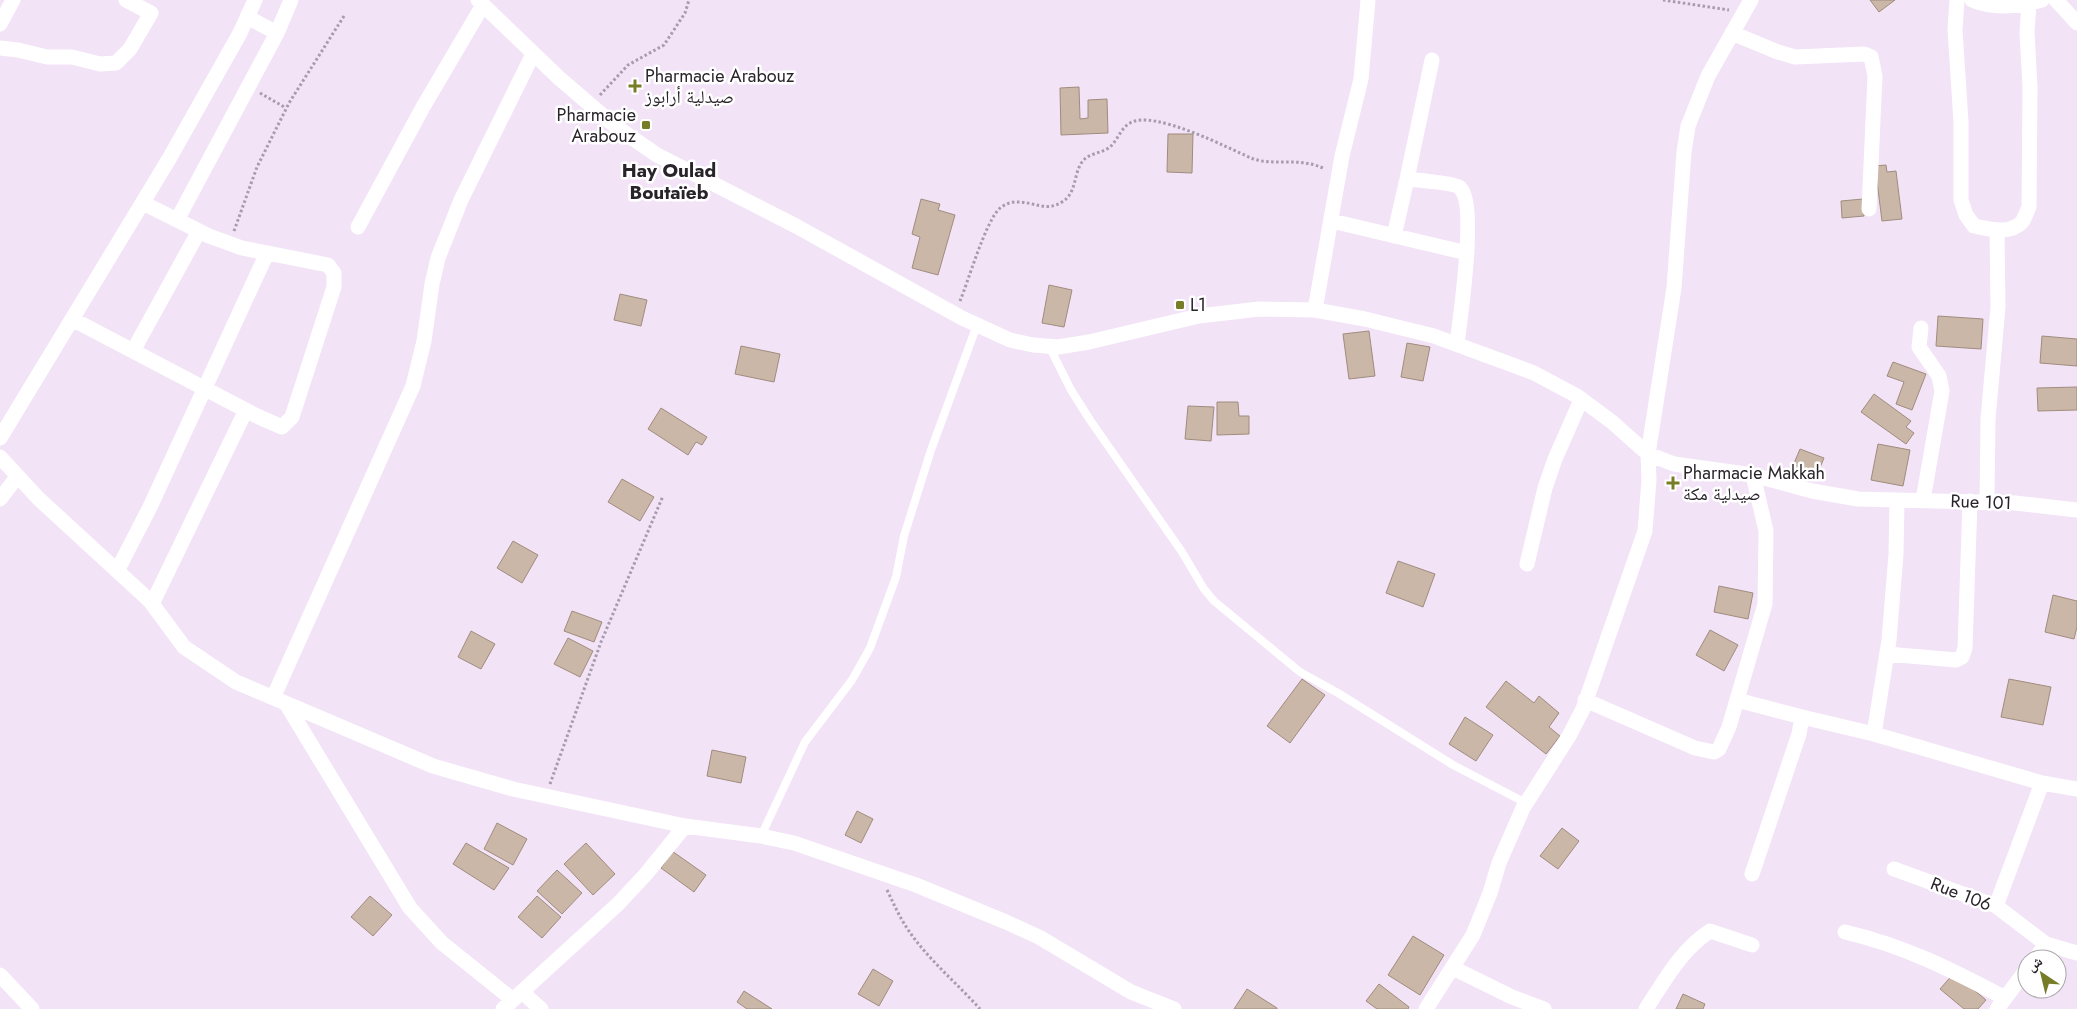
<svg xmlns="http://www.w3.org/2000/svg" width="2077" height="1009" viewBox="0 0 2077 1009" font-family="Jost,'Noto Naskh Arabic',sans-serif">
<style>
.building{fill:#cbb7a8;stroke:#a08c7e}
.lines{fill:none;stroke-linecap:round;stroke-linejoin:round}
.path{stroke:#a79cab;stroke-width:3;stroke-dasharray:2.5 2.5;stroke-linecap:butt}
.service{stroke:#fff;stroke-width:8}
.minor{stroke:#fff;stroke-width:15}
.poi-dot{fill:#777d27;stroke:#fff;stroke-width:2}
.labels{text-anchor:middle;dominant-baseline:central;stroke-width:5;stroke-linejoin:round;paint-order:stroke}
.poi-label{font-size:18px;fill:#29232a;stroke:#fff;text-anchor:start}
.street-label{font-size:18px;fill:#29232a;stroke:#fff}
.neighbourhood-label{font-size:19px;font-weight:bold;fill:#29232a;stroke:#fff}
</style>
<rect width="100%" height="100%" fill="#f2e3f7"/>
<path class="building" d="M1870,0H1895L1879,12Z
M1079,87L1080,119L1088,118V100L1107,99L1108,133L1061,135L1060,88Z
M1168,134H1193L1192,173L1167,172Z
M1886,165L1887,172L1896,171L1902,219L1882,221L1875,166Z
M921,199L940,204L938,210L955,215L938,275L912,268L920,237L912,234Z
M1863,199L1864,216L1842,218L1841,201Z
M1049,285L1072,290L1064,327L1042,323Z
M620,294L647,300L641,326L614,320Z
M1938,316L1983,319L1981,349L1936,346Z
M1369,331L1375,376L1349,379L1343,334Z
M2042,336L2077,339V366L2040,363Z
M1407,343L1430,347L1423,381L1401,377Z
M741,346L780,354L774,382L735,374Z
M1893,362L1926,374L1912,410L1896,404L1904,382L1887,376Z
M2077,387V410L2038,411L2037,388Z
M1874,394L1911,421L1906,427L1914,433L1906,444L1861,412Z
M1217,402H1238L1239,416H1249V434L1217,435Z
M1188,406L1214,407L1211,441L1185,439Z
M661,408L707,437L702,445L696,442L688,455L648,429Z
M1878,444L1910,450L1903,486L1871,480Z
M1800,449L1824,458L1816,477L1792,468Z
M622,479L654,497L640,521L608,502Z
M513,541L538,555L522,583L497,568Z
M1398,561L1435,574L1423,607L1386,593Z
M1719,586L1753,593L1748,619L1714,612Z
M2053,595L2077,601V627L2074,639L2045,632Z
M572,611L602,622L594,642L564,631Z
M1710,630L1738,645L1724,671L1696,655Z
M471,631L495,644L481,669L458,657Z
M568,638L593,651L580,677L554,664Z
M1302,679L1325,695L1290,743L1267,726Z
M2009,679L2051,687L2043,725L2001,717Z
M1506,681L1534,703L1539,696L1559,713L1549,727L1560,736L1546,754L1486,707Z
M1465,717L1493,735L1476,761L1449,744Z
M712,750L746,757L741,783L707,776Z
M857,811L873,819L861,843L845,835Z
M497,823L527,839L513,865L484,849Z
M1562,828L1579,841L1558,869L1540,856Z
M466,843L509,868L494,890L453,864Z
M586,843L615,874L593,895L564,864Z
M672,851L706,875L694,892L661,868Z
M557,870L582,893L562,914L537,891Z
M370,896L392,915L373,936L351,917Z
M537,896L561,917L542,938L518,917Z
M1413,936L1444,955L1420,995L1388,975Z
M873,969L893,981L879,1006L858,994Z
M1954,973L1986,1000L1978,1009H1964L1940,989Z
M1379,984L1409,1007L1408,1009H1377L1366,1001Z
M1247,989L1277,1008V1009H1234Z
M744,991L772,1009H747L737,1002Z
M1683,994L1705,1004L1703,1009H1676Z"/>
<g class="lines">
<path class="path" d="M1663,0L1729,10
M260,93L286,108
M600,95L628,65L664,45L685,13L689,0
M234,231L257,167L289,103L344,16
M960,301C969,279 984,227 998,210C1003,205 1011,201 1018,202C1034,202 1047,212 1062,202C1077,193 1073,175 1082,162C1089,152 1103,154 1111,146C1118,139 1121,128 1130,123C1153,109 1228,148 1251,158C1273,167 1299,156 1325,169
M550,784L601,642L663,496
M887,890C893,902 898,914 905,925C925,957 955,981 980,1009"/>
<path class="service" d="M1049,346L1071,390L1090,420L1182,552L1204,589L1214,601L1300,672L1338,693L1453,765L1526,803
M761,836L805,742L852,680L870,648L896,577L904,536L931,450L977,325"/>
<path class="minor" d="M478,0L559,78L615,126L657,155L796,226L962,318L1010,340L1033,345L1058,347L1089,342L1199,316L1259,309L1315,310L1365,319L1434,336L1534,373L1577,396L1612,422L1648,454L1674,464L1753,475L1812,491L1858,499L2015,503L2077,510
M1957,0L1955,30L1961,122V200L1966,215L1974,226C1989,229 2010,235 2022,222C2025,218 2027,211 2029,207L2030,87L2027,32L2029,4
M1972,0C1992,9 2021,7 2042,0
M2056,0L2077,23
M0,24L13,0
M277,33L291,0
M1732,33L1778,52L1795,57L1864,54L1871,57L1875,76L1869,209
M0,48L18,50L47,57H72L100,64L116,63L130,49L151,13L126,0
M1407,179L1432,60
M177,220L277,33L247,17
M1332,221L1467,253
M358,227L423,107L483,5
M1394,236L1407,179C1416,180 1454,183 1459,187C1478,201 1460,318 1457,344
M1315,310L1342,156L1361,79L1368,0
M72,319L259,417L282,427L292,417L334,287V273L328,265L242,248L209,236L143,203
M1921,328L1919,347L1939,376L1942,391L1923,500
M133,351L199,231
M0,438L169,159L240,33L255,0
M0,457L39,499L150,601L184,647L236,682L433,766L513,789L685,826L761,836L794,843L916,885L1006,922L1039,937L1131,992L1174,1009
M0,499L17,477
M1987,502L1988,419L1998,307L1997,231
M1527,564L1545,488L1555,459L1581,400
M117,571L150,507L267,253
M152,604L246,410
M1887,654L1956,660L1962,657L1965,648L1970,501
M273,698L413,386L424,341L432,284L438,258L461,200L533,54
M1585,700L1695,748L1714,752L1719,749L1729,727L1765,604L1766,531L1753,475
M1737,700L1802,717L1799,734L1752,874
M287,705L410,908L442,943L513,1000
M1802,717L1874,734L2042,783L2077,789
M1874,734L1889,640L1896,554L1897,501
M1894,869L1996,906L2046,944L2077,953
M1996,906L2042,783
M1845,932C1905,946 1952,970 2005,998
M2035,959L2046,944
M1453,968L1512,997L1544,1009
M0,975L32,1009
M522,992L541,1009
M503,1009L618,904L646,874L685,826
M1426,1009L1473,935L1490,893L1499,863L1523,808L1569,736L1583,709L1645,531L1649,480L1648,454L1674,288L1684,152L1688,126L1708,76L1751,0
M1646,1009C1665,980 1681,950 1710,931L1752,945
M1997,1009L2027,969"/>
</g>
<g class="poi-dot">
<path d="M632.5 78.5h5v5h5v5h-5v5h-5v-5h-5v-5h5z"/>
<rect x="641" y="120" width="10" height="10" rx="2.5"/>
<rect x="1175" y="300" width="10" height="10" rx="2.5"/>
<path d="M1670.5 475.5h5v5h5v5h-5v5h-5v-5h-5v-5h5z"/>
</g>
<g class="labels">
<g class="poi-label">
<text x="645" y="76">Pharmacie Arabouz<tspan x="645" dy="21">صيدلية أرابوز</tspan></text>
<text x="636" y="115" text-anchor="end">Pharmacie<tspan x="636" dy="21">Arabouz</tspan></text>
<text x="1190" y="305">L1</text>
<text x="1683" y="473">Pharmacie Makkah<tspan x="1683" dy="21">صيدلية مكة</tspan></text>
</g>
<g class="street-label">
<text transform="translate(1981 502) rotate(2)">Rue 101</text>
<text transform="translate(1961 894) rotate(21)">Rue 106</text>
</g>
<g class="neighbourhood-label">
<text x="669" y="170">Hay Oulad<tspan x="669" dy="22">Boutaïeb</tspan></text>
</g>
</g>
<g transform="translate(2042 974) rotate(325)"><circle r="24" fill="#ffffff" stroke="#a9a7aa"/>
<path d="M0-4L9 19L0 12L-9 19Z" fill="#777d27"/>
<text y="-8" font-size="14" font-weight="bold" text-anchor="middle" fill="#29232a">ش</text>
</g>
</svg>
